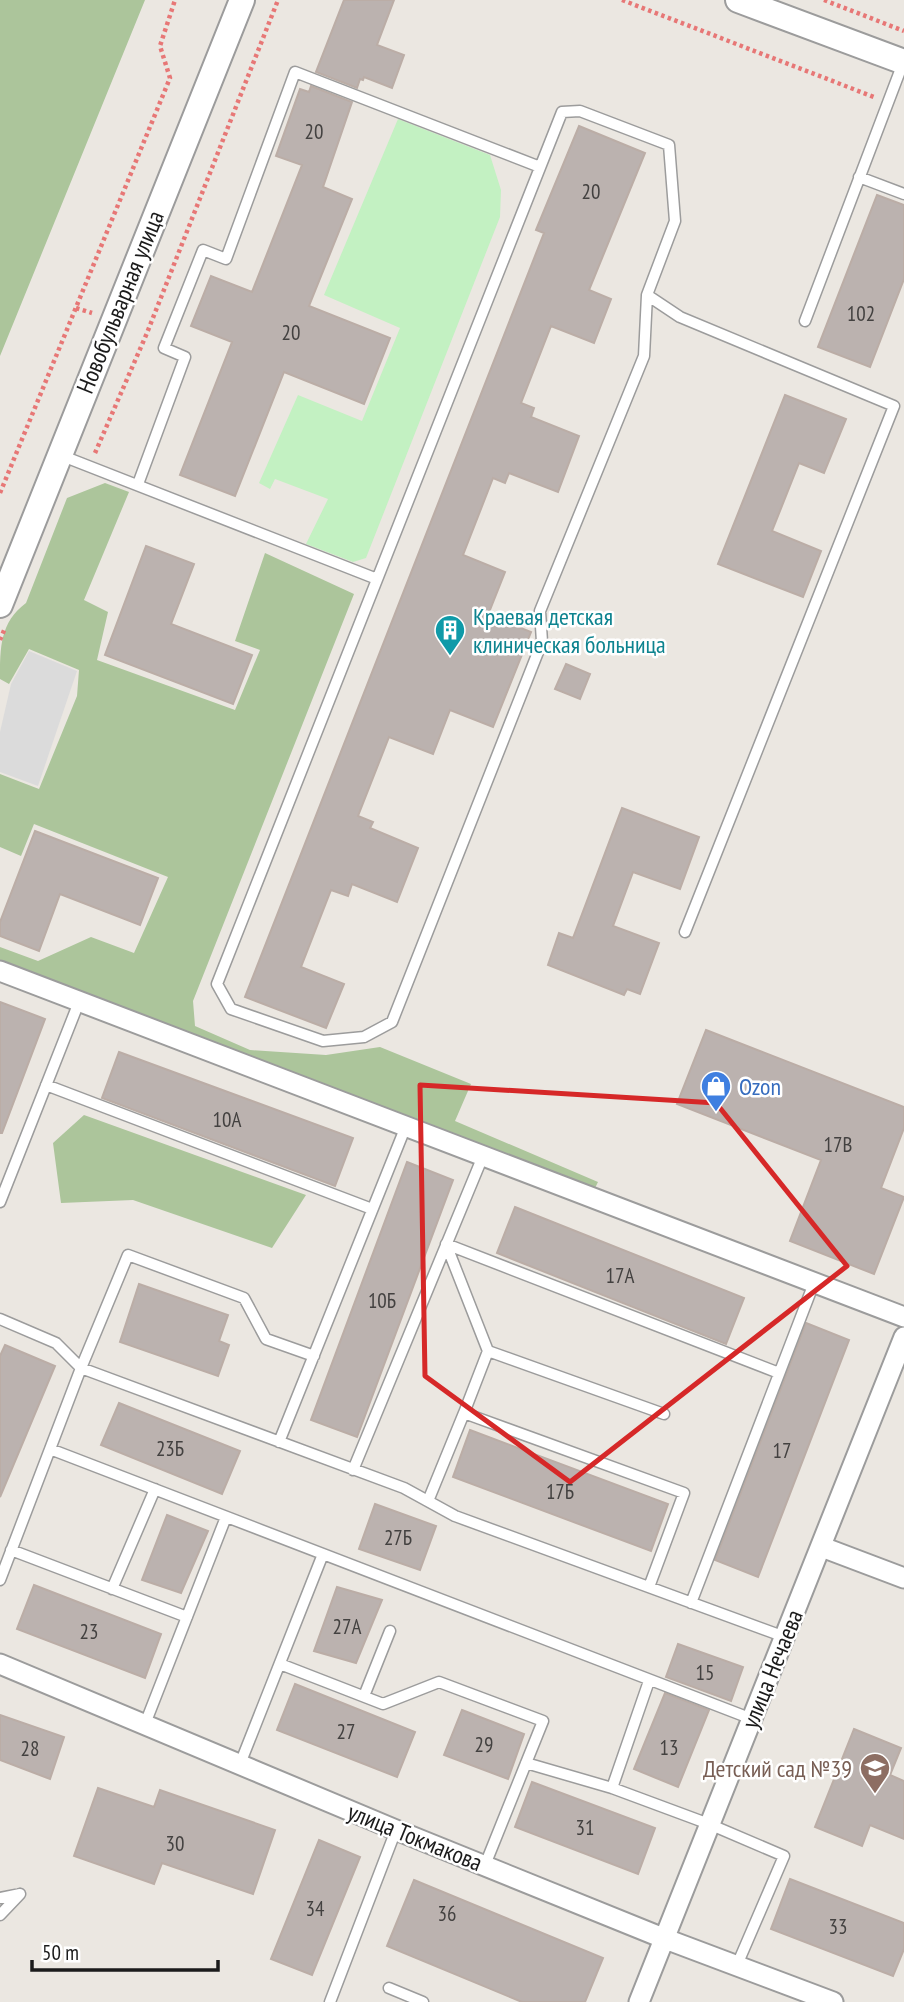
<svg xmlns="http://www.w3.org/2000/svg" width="904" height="2002" viewBox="0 0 904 2002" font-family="'PT Sans Narrow',sans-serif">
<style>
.forest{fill:#acc59b}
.park{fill:#c3f1c2}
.parking{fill:#dbdbdb}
.building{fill:#bbb2af;stroke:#bbada6;stroke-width:2}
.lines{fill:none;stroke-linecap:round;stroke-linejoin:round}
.service-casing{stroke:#9c9c9c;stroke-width:13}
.minor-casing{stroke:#9c9c9c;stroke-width:23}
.tertiary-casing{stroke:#9c9c9c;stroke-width:28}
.path{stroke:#e77776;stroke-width:4.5;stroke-dasharray:3.5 3.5;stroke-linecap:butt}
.service{stroke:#fff;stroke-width:10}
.minor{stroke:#fff;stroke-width:19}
.tertiary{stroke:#fff;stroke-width:24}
.marked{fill:none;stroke:#d62828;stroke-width:5;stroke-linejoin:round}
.labels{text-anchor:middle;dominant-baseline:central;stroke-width:5;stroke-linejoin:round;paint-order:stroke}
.number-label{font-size:21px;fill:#434140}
.street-label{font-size:24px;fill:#1b1b1b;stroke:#fff}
.culture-label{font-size:24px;fill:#0d838f;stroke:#fff;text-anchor:start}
.shop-label{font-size:24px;fill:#366cbe;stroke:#fff;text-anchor:start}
.education-label{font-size:24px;fill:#785e54;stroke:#fff;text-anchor:end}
</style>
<rect width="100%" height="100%" fill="#ebe7e1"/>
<path class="forest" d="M0,0H145L0,356Z
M105,483L129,492L84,600L108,612L97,660L235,710L260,650L235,641L265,553L354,594L193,1001L195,1026L250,1050L326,1055L380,1047L471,1084L455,1121L598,1182L593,1192L0,964V947L38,961L91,937L134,953L168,877L34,824L21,856L0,847V774L39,789L77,696L79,670L29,649L9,684L0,679C0,648 0,622 26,603L67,498Z
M84,1115L306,1195L272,1248L133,1200L61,1203L53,1143Z"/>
<path class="park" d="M398,119L490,155L501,190L500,217L366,558L353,562L306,544L328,499L275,479L270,489L259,483L298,395L362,421L400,328L324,295Z"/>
<path class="parking" d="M29,651L77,671L38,786L0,772V732L11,684Z"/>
<path class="building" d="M344,0H394L377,45L404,55L392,88L364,77L363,80L360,79L357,88L316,72Z
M311,86L352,102L323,187L352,199L309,306L390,338L364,404L284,372L235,496L180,475L232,342L191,326L211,276L252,292L302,165L276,156L300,89L309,92Z
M579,126L645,153L589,290L611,299L594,343L551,326L521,403L534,408L531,417L579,436L558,492L509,473L505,483L493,478L463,555L505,572L488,615L531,632L493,727L450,710L433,754L389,737L358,816L373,822L370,828L418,848L397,902L352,884L348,896L331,890L301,967L344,984L326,1028L245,997L544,233L536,230Z
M877,195L904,205V279L870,367L818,347Z
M785,395L846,419L824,473L799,463L772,531L821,551L803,597L718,564Z
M146,546L194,564L171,624L252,655L233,704L105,655Z
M566,664L590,674L580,699L555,689Z
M622,808L699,837L680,889L633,872L613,926L659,943L640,994L627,989L624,995L548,965L559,933L573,938Z
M35,831L158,878L140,925L60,894L39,951L0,936V922Z
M0,1002L45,1019L2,1133H0Z
M706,1030L904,1107V1128L881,1188L904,1197L874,1274L790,1241L821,1160L677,1104Z
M119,1052L353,1138L335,1186L102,1098Z
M407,1162L453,1180L357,1437L311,1420Z
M515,1207L744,1298L726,1344L497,1253Z
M139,1284L228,1315L219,1341L229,1345L218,1376L120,1342Z
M806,1323L849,1340L758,1577L715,1560Z
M5,1345L55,1366L0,1497V1356Z
M119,1403L240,1451L222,1494L101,1445Z
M470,1430L668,1504L651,1551L453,1477Z
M375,1504L436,1526L420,1570L359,1549Z
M167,1515L208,1531L181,1593L142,1580Z
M34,1585L161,1634L145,1678L17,1629Z
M337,1587L382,1600L356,1663L314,1651Z
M678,1644L743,1667L731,1701L666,1677Z
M295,1684L415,1732L397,1777L277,1730Z
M665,1693L709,1710L678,1787L634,1769Z
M462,1710L524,1734L508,1779L444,1755Z
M0,1715L64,1737L50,1779L0,1760Z
M854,1729L901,1748L890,1775L904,1781V1839L870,1825L862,1846L815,1827Z
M532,1782L655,1828L638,1874L515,1827Z
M98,1788L154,1807L160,1790L275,1830L253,1894L162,1863L154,1884L74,1856Z
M319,1840L360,1857L312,1975L271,1959Z
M790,1879L904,1923V1949L893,1976L771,1929Z
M414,1880L603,1958L585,2002H522L387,1946Z"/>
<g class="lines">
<g class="service-casing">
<path id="service" d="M580,111L669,145L675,221L647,295L644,356L540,611L542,642L392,1022L364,1037L323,1041L231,1009L217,984L562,112Z
M859,177L904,194
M647,295L680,317L894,406L685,932
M805,321L903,63
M60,455L377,579
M138,484L185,357L164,348L203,250L226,259L295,72L540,167
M46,1085L372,1209
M0,1202L79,1002
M446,1244L779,1373
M446,1244L488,1351L464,1413
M0,1319L56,1343L81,1368L404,1488L455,1516L785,1637
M488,1351L664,1414
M279,1442L406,1126
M50,1449L752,1719
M353,1470L483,1156
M428,1501L464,1413L684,1493L649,1587
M11,1550L187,1617
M0,1580L81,1368L128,1255L244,1298L266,1339L314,1356
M112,1589L155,1489
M691,1603L814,1283
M280,1664L383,1704L439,1682L543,1721L485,1865
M364,1696L390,1631
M145,1724L226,1517
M526,1763L612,1788L709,1824L784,1856L737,1965
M240,1764L323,1554
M612,1788L649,1681
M0,1898L20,1894
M0,1915L20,1894
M389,1988L423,2002
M330,2002L396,1830"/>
</g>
<g class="minor-casing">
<path id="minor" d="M0,971L904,1317
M822,1547L904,1578
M0,1664L396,1830L663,1938L833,2002
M639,2002L904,1337"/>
</g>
<g class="tertiary-casing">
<path id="tertiary" d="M738,0L904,62
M0,605L242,0"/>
</g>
<path class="path" d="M622,0L874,97
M824,0L904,31
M76,308L92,313
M95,453L147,333L278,0
M0,493L170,78L160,46L175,0
M0,640L5,628"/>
<use href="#service" class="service"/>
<use href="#minor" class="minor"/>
<use href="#tertiary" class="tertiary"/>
</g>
<path class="marked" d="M420,1085L716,1103L847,1266L570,1482L425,1376Z"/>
<defs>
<g id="building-pin" transform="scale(1.575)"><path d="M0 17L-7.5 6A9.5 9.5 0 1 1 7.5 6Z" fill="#0f9aa8" stroke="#fff"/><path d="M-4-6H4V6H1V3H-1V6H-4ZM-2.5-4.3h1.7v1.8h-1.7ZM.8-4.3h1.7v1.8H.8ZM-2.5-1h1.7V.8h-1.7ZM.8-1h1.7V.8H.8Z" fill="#fff"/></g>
<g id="shop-pin" transform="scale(1.575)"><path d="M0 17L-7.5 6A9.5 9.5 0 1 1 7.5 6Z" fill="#3f7fe0" stroke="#fff"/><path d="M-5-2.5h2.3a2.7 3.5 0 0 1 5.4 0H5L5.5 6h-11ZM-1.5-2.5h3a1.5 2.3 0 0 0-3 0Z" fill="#fff"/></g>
<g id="school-pin" transform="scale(1.575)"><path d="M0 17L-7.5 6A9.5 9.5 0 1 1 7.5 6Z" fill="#8d6e63" stroke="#fff"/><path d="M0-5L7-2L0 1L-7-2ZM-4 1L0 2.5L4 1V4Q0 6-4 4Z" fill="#fff"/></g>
</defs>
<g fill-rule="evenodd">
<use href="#building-pin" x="450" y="630"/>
<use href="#shop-pin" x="716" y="1086"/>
<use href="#school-pin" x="875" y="1768"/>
</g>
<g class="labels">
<g class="number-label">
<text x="314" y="131">20</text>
<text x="591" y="191">20</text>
<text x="861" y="313">102</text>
<text x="291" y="332">20</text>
<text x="227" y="1119">10А</text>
<text x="838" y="1144">17В</text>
<text x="620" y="1275">17А</text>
<text x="382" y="1300">10Б</text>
<text x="170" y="1448">23Б</text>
<text x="782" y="1450">17</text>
<text x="560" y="1491">17Б</text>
<text x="398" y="1537">27Б</text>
<text x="347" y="1626">27А</text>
<text x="89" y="1631">23</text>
<text x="705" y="1672">15</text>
<text x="346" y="1731">27</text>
<text x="484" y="1744">29</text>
<text x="669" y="1747">13</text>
<text x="30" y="1748">28</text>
<text x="585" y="1827">31</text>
<text x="175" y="1843">30</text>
<text x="315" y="1908">34</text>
<text x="447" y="1913">36</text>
<text x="838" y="1926">33</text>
</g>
<g class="street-label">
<text transform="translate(120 302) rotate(-68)">Новобульварная улица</text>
<text transform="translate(772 1669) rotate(-68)">улица Нечаева</text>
<text transform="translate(415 1837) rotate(22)">улица Токмакова</text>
</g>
<g class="culture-label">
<text x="473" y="616">Краевая детская<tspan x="473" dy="28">клиническая больница</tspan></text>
</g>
<g class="shop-label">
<text x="739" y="1086">Ozon</text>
</g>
<g class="education-label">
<text x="852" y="1768">Детский сад №39</text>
</g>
</g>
<path d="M32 1960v10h186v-10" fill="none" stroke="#1b1b1b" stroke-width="3.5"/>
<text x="42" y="1960" font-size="21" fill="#1b1b1b" stroke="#ffffff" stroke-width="5" paint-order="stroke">50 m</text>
</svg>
